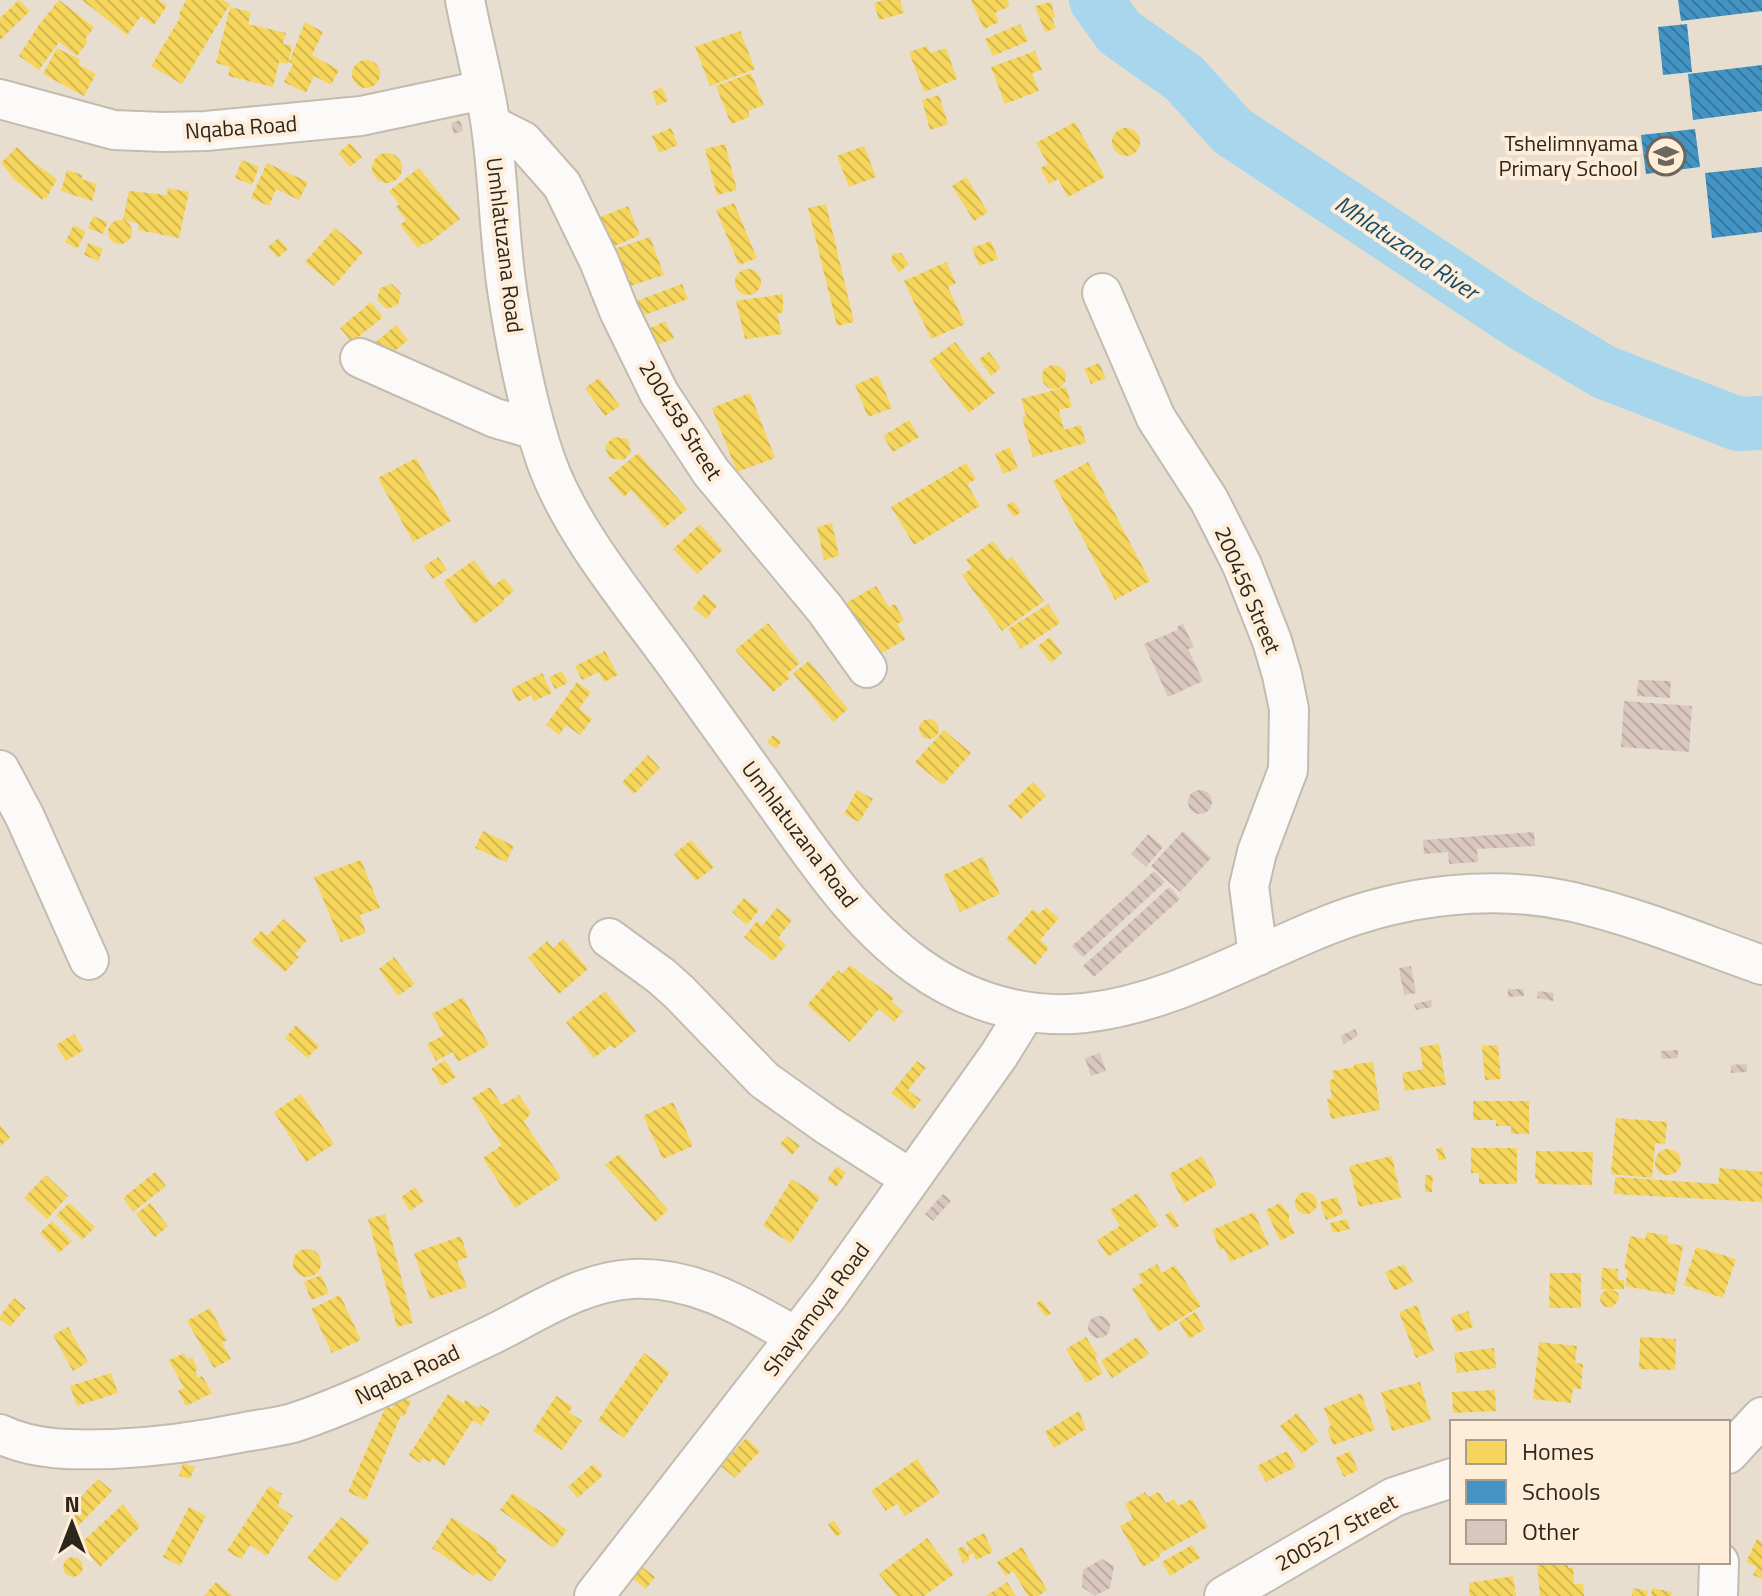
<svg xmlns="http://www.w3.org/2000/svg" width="1762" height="1596" viewBox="0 0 1762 1596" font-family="'Titillium Web',sans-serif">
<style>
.homes{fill:url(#homes-back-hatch)}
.schools{fill:url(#schools-back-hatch)}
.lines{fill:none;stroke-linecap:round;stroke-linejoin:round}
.river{stroke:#a8d6ed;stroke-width:54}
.building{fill:url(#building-back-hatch)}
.minor-casing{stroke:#c3bbb0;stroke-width:42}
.minor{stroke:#fcfaf8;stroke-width:38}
.labels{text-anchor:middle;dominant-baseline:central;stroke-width:8;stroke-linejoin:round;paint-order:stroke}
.street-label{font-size:22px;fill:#2d261c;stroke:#fdedd9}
.poi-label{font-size:22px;fill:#2d261c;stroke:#fdedd9;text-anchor:end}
.water-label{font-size:24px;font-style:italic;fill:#154d67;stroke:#fdedd9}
</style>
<defs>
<pattern id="homes-back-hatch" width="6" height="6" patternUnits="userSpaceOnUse" patternTransform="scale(2)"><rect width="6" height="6" fill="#f6d55c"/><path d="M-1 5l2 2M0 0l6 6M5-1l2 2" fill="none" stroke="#d3b74f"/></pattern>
<pattern id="schools-back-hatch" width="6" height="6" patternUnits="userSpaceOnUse" patternTransform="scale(2)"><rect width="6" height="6" fill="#4393c3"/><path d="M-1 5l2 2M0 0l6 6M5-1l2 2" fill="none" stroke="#38789e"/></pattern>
<pattern id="building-back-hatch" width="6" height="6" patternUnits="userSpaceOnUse" patternTransform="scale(2)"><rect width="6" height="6" fill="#d9c6bd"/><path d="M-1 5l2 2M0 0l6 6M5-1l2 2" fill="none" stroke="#bbaaa2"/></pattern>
</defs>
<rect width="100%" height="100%" fill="#e8ded0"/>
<path class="homes" d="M19,0L30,11L0,40V18Z
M59,0L94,27L85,39L88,42L77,56L59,42L39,70L19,56L38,26Z
M82,0H159L167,6L154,25L141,16L127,35Z
M186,0H222L230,4L182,84L151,66L181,16L179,14Z
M884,0H900L904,13L879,20L874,3Z
M971,0H1007L1010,6L995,13L999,22L984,29Z
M1051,2L1055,17L1052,18L1056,28L1045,32L1035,6Z
M230,7L251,12L248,24L286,33L283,44L292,46L288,64L279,62L273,87L228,76L230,67L216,63Z
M305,22L323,32L312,55L339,70L331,85L314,76L306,93L284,82L293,64L289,62Z
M1020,24L1028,41L993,56L985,39Z
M740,31L755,69L710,86L695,47Z
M927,46L930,53L946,48L957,79L924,92L909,52Z
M57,48L81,60L78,64L96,74L84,96L43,74Z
M1035,51L1042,70L1032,73L1039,91L1005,104L991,67Z
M352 74a14 14 0 1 1 28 0a14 14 0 1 1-28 0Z
M751,73L764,105L748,111L750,117L731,124L716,86Z
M662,87L668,101L657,105L652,92Z
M939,95L948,124L930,130L922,100Z
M1075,122L1105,177L1068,197L1058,179L1049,184L1040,168L1048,164L1036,143Z
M1112 142a14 14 0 1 1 28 0a14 14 0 1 1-28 0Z
M671,128L678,145L659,153L652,136Z
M350,143L362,157L350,167L338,153Z
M725,144L737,190L717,195L705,149Z
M864,146L876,177L849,187L837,156Z
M17,147L30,160L57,179L46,199L44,197L42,200L15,180L1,163Z
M372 168a15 15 0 1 1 30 0a15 15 0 1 1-30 0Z
M242,160L259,167L252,185L235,178Z
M267,163L308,182L299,200L276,189L269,206L251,198Z
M419,168L460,219L426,245L424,243L418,248L400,225L406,220L396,207L399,204L389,191Z
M67,170L83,175L81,179L97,184L92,201L61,191Z
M966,177L988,212L974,221L952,186Z
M168,188L189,192L179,238L138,230L139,224L123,220L129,191L167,195Z
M734,203L757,258L739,265L716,210Z
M826,204L854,322L837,326L808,208Z
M628,206L640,235L605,250L593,220Z
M93,216L108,222L103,234L88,228Z
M108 232a12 12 0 1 1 24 0a12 12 0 1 1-24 0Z
M74,225L86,232L77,249L65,242Z
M335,228L363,252L334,286L305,262Z
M650,237L664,275L618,290L605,252Z
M278,238L288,249L278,258L268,247Z
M991,241L998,259L979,266L972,248Z
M88,243L103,249L98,261L84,255Z
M893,253H901L909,264L899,272L891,261Z
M946,262L956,283L948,287L965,324L931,339L904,281Z
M735 282a13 13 0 1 1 26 0a13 13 0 1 1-26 0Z
M392,284L401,293L398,305L387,309L377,300L380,288Z
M682,284L688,299L628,321L623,306Z
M783,294V312L777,314L782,334L745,339L736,301Z
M371,302L383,317L352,342L340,328Z
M665,321L674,338L658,345L667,362L652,369L636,335Z
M396,325L408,340L383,361L370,347Z
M955,342L995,393L969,413L929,361Z
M989,352L1001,368L991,376L979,359Z
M1099,363L1106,378L1091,384L1084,369Z
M1042 377a12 12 0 1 1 24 0a12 12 0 1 1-24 0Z
M878,375L892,408L868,417L855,385Z
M599,378L620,406L605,416L585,388Z
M1066,387L1072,407L1059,410L1064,430L1081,425L1086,443L1033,457L1022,417L1026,416L1021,399Z
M750,393L775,458L737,472L712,408Z
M909,420L919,437L893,452L883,436Z
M613,437L628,439L631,452L624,460L609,458L605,446Z
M1010,447L1018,468L1003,474L995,454Z
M638,453L687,509L665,528L631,490L624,497L608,478Z
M416,458L451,521L413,542L378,478Z
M1088,462L1150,581L1115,600L1053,481Z
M966,463L976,479L967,484L980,506L914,545L891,507Z
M1013,501L1021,512L1014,517L1006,506Z
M832,523L839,556L824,560L817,527Z
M700,524L723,550L697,574L673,549Z
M993,541L1007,560L1012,557L1044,601L1002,631L962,575L972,568L966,560Z
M438,557L447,570L433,579L424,566Z
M474,560L493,586L504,578L514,591L503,600L504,602L474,624L443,582Z
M876,586L889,607L895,604L904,620L897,624L906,639L870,660L839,607Z
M704,594L717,606L706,619L693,608Z
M1048,604L1060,623L1021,649L1008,629Z
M768,623L800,663L787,674L790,678L773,692L735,650Z
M1050,637L1062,653L1051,663L1038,646Z
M605,651L618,675L604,682L599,672L582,680L575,666Z
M809,661L848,709L833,722L793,673Z
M562,671L568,683L555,689L549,677Z
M542,673L552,693L534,701L531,695L518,702L511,689Z
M577,682L591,692L579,708L592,719L580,735L566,725L559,735L546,725Z
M919 729a10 10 0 1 1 20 0a10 10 0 1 1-20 0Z
M944,730L971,753L943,785L915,762Z
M773,735L781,742L776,749L767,742Z
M648,755L660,768L634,794L622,782Z
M1033,782L1046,796L1021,819L1008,806Z
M857,790L873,799L859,822L844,814Z
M483,831L514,846L506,862L475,848Z
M691,840L714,867L696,881L674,854Z
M983,857L1000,894L960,912L943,875Z
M361,860L380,908L360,915L366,933L341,942L314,877Z
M744,898L759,910L747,925L732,912Z
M1046,907L1059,918L1040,940L1049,948L1035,965L1006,939L1033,909L1039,914Z
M777,908L792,920L778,938L786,945L773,961L744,937L757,921L762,926Z
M283,919L307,940L295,954L299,957L285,972L251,942L261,931L267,936Z
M563,939L588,969L559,994L528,958L547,941L553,948Z
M394,957L415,984L398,996L379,969Z
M850,965L894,998L891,1001L903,1012L894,1022L879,1009L850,1042L807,1005L838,970L842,974Z
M605,991L636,1031L614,1049L611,1045L594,1058L566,1022Z
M463,997L489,1045L458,1062L453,1052L436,1061L427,1044L444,1035L432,1014Z
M296,1025L319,1046L307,1058L285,1038Z
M74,1034L84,1050L66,1061L56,1045Z
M1439,1044L1446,1085L1405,1091L1402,1073L1423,1069L1420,1047Z
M1498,1045L1501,1079L1485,1080L1482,1046Z
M445,1060L456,1077L442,1086L431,1069Z
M917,1061L926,1068L908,1090L921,1100L913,1110L891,1093Z
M1373,1062L1380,1110L1331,1119L1327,1099L1332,1098L1329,1080L1334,1079L1332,1071L1354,1067V1064Z
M490,1087L502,1105L519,1095L531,1113L524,1122L561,1178L515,1208L483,1158L502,1145L472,1098Z
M301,1094L334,1144L306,1162L274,1112Z
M1473,1101H1529V1134H1511V1126H1496V1120H1473Z
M673,1102L693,1146L663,1159L643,1116Z
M1616,1118L1667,1122L1665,1144L1655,1143L1652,1178L1611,1174Z
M0,1125L10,1138L0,1146Z
M787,1136L800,1146L792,1155L780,1144Z
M1442,1147L1446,1159L1439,1161L1436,1149Z
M1471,1148H1517V1184H1479V1173H1471Z
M1655 1162a13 13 0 1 1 26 0a13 13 0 1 1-26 0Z
M1536,1151L1593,1152L1592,1185L1538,1184V1179H1535Z
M619,1154L668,1210L655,1222L605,1165Z
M1202,1156L1217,1185L1184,1203L1169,1174Z
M1392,1156L1401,1198L1359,1207L1349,1166Z
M837,1166L846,1173L836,1187L827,1180Z
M1720,1168L1762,1172V1202L1614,1194L1615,1177L1718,1184Z
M155,1172L166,1186L133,1212L123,1198Z
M46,1175L68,1196L47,1219L24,1198Z
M1425,1175H1433L1432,1192H1425Z
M792,1179L820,1197L791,1243L763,1226Z
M415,1187L424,1201L410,1211L401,1197Z
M1295 1203a11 11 0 1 1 22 0a11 11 0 1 1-22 0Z
M1137,1193L1159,1225L1108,1257L1097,1240L1120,1226L1110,1210Z
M1337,1197L1343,1214L1326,1220L1320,1202Z
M69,1203L95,1227L82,1240L56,1215Z
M150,1203L168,1226L155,1237L136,1214Z
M1280,1203L1289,1214V1221L1295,1233L1280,1241L1266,1210Z
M1171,1211L1179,1226L1174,1229L1165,1215Z
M1254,1212L1269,1245L1230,1262L1224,1248L1220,1250L1212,1230Z
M385,1214L413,1323L397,1327L368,1219Z
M1347,1219L1350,1229L1333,1233L1330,1223Z
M52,1221L72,1241L59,1253L40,1233Z
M1647,1232L1668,1236L1667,1243L1683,1246L1674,1295L1625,1286L1628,1270L1624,1269L1630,1236L1645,1239Z
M461,1236L468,1257L457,1261L467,1287L430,1299L414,1253Z
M1696,1247L1736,1259L1723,1298L1684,1285Z
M293 1263a14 14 0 1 1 28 0a14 14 0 1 1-28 0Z
M1157,1264L1162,1273L1175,1265L1201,1306L1158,1332L1132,1289L1143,1282L1138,1275Z
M1404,1264L1413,1282L1394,1291L1385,1272Z
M1602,1268L1618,1269V1280H1624V1289H1612L1618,1293L1619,1299L1612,1308L1603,1306L1600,1300L1601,1294L1607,1289H1601Z
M1550,1273H1581V1308H1549Z
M321,1275L329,1293L311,1300L304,1282Z
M340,1295L361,1340L332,1353L311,1309Z
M14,1298L26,1308L10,1327L0,1319V1316Z
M1041,1300L1051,1313L1046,1317L1036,1304Z
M1417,1305L1434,1351L1416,1358L1399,1312Z
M210,1308L227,1340L222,1343L231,1359L214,1368L187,1321Z
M1468,1311L1473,1327L1456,1332L1451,1317Z
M1195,1312L1205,1329L1189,1339L1179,1322Z
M68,1327L88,1362L73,1371L53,1335Z
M1086,1337L1098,1356L1095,1358L1103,1373L1086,1383L1066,1349Z
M1137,1337L1149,1354L1112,1378L1101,1361Z
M1640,1337L1676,1339L1675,1370L1639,1369Z
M1539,1342L1577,1346L1575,1363L1583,1364L1581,1389L1573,1388L1571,1403L1533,1399Z
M1494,1348L1496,1368L1457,1373L1454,1353Z
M184,1353L187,1359L192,1357L198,1370L195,1371L198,1378L202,1376L212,1393L186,1406L178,1391L184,1388L169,1360Z
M644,1353L670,1372L624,1438L598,1420Z
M111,1373L118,1393L77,1406L70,1386Z
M1420,1382L1431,1420L1392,1431L1381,1392Z
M1495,1390L1496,1411L1453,1413L1452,1392Z
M1361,1393L1375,1430L1333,1445L1327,1428L1331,1426L1324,1408Z
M448,1394L464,1404L465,1400L478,1408L480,1405L490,1411L481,1426L473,1420L444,1466L433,1458L430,1462L423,1458L420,1463L409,1455Z
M398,1395L411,1401L404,1417L401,1415L366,1500L348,1492L386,1406L392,1409Z
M556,1396L573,1407L569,1412L582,1421L562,1450L533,1431Z
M1079,1411L1086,1429L1054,1448L1045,1432Z
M1297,1413L1318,1441L1302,1454L1280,1426Z
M746,1438L760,1451L735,1478L721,1466Z
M1287,1451L1296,1467L1266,1482L1257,1466Z
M1350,1451L1358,1470L1344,1477L1335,1458Z
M917,1459L940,1493L905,1516L897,1504L886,1511L871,1491Z
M183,1463L195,1467L190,1479L179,1476Z
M593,1464L603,1475L578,1498L568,1487Z
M98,1479L112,1491L77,1527L66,1512Z
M269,1486L282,1494L278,1506L293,1516L267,1556L250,1545L241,1559L227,1551Z
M1145,1492L1148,1497L1159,1492L1166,1503L1174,1499L1178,1506L1192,1499L1208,1527L1159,1554L1160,1557L1143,1567L1120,1526L1133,1519L1125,1504Z
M513,1493L567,1530L554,1548L500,1510Z
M123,1504L140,1527L100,1567L80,1544Z
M189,1507L206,1516L180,1566L163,1557Z
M341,1517L370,1541L336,1582L307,1558Z
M452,1517L498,1548L496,1552L507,1560L491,1582L477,1573L474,1576L432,1548Z
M834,1520L842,1533L836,1537L828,1524Z
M984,1533L993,1552L976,1560L973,1553L968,1556L970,1560L963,1563L957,1549L964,1546L966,1551L970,1550L966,1542Z
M927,1538L954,1574L924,1596H896L879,1574Z
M1757,1539L1762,1542V1579L1753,1575L1757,1567L1746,1562Z
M1192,1545L1200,1558L1170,1576L1162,1562Z
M1022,1547L1047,1590L1038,1596H1028L1013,1571L1006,1576L997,1562Z
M63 1567a10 10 0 1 1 20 0a10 10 0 1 1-20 0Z
M632,1559L655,1577L646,1589L623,1571Z
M1537,1562H1568V1568L1573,1567L1574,1584H1583L1584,1596H1540Z
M1513,1576L1516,1596H1470L1469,1583Z
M216,1582L233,1596H204Z
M1007,1582L1016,1596H986Z
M1633,1588L1648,1591L1647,1596H1632Z
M1652,1588L1672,1592L1671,1596H1651Z"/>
<path class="schools" d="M1678,0H1762V11L1681,21Z
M1687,24L1692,72L1663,75L1658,27Z
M1762,65V111L1693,120L1688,74Z
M1695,129L1700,167L1646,174L1641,135Z
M1762,167V232L1712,238L1705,173Z"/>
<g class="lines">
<path class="river" d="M1096,0L1119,32L1184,78L1232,131L1518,321L1604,372L1738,424L1762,423"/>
</g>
<path class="building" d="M460,120L463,131L454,134L451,123Z
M1183,624L1194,647L1188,649L1203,681L1168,697L1144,644L1177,630L1178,626Z
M1638,680L1671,681L1670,698L1637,696Z
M1624,701L1692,706L1689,752L1621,747Z
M1188 802a12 12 0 1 1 24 0a12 12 0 1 1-24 0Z
M1183,831L1211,858L1180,892L1151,866Z
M1534,832L1535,846L1477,849L1478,862L1449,864L1448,852L1424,854L1423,840Z
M1148,834L1163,847L1146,867L1131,854Z
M1154,871L1165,882L1083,957L1072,946Z
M1169,887L1180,899L1094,977L1083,966Z
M1411,966L1416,993L1404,995L1399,968Z
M1508,989H1523L1524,996L1508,997Z
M1538,991L1554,993L1553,1001L1537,998Z
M1431,1000L1432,1007L1416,1010L1414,1004Z
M1355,1029L1358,1036L1344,1044L1340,1036Z
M1678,1050V1058L1662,1059L1661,1051Z
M1100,1053L1106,1071L1091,1076L1085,1058Z
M1747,1064V1072L1731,1073V1065Z
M943,1194L951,1201L933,1221L925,1214Z
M1088 1327a11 11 0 1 1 22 0a11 11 0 1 1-22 0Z
M1102,1559L1114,1566L1110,1588L1095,1596L1082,1587L1083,1570Z"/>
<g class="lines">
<g class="minor-casing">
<path id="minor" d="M465,0C473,42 485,84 491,127C499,183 499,240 508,296C516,347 529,412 546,461C572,534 635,607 680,670C713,716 746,762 779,808C819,865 859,923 916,965C965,1001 1024,1019 1085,1013C1172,1003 1247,957 1328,925C1404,895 1493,884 1573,902C1638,917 1700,943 1762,965
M0,99L114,130L163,132L206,131L361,116L483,90
M491,125L523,141L562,185L599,261L619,311L659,393L711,472L825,609L867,668
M1102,293L1156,418L1209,500L1242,565L1272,641L1282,675L1289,709L1288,770L1257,852L1249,886L1258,956
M360,358L495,418L536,430
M0,770L25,817L89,960
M609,938L661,976L679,992L764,1080L827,1125L911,1179
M0,1434C35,1451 76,1450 113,1449C158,1447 201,1441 245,1432C261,1429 278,1427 293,1423C360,1401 423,1367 487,1337C533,1315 579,1282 632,1279C693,1276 744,1307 795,1336
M1728,1454L1762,1417
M594,1596L829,1294L999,1055L1025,1013
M1224,1596L1394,1497L1452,1478
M1718,1596L1719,1562"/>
</g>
<use href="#minor" class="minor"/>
</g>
<defs>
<g id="school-ring" transform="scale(2)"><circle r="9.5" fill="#fdedd9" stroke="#6e665b" stroke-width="1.5"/><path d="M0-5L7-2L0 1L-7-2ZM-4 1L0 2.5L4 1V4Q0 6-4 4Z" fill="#6e665b"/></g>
</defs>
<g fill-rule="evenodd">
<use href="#school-ring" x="1666" y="156"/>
</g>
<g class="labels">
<g class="street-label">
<text transform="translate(241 127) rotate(-4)">Nqaba Road</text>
<text transform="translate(505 245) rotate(83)">Umhlatuzana Road</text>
<text transform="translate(681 420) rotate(58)">200458 Street</text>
<text transform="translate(1248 590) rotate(67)">200456 Street</text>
<text transform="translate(800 834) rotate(53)">Umhlatuzana Road</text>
<text transform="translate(816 1309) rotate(-53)">Shayamoya Road</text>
<text transform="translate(407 1374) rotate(-25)">Nqaba Road</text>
<text transform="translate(1336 1532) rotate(-29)">200527 Street</text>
</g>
<g class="poi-label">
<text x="1638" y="143">Tshelimnyama<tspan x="1638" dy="25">Primary School</tspan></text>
</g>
<g class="water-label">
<text transform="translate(1407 247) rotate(34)">Mhlatuzana River</text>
</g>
</g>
<rect x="1450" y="1420" width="280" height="144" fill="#fdedd9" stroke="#aa9d8d" stroke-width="2"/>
<rect x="1466" y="1440" width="40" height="24" fill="#f6d55c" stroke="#aa9d8d" stroke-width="2"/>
<text x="1522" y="1460" font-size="24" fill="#2d261c">Homes</text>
<rect x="1466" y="1480" width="40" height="24" fill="#4393c3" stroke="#aa9d8d" stroke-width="2"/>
<text x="1522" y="1500" font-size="24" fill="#2d261c">Schools</text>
<rect x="1466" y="1520" width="40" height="24" fill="#d9c6bd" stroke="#aa9d8d" stroke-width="2"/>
<text x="1522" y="1540" font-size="24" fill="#2d261c">Other</text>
<g transform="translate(72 1524)" stroke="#fdedd9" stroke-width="6" paint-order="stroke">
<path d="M0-6L14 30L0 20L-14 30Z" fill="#2d261c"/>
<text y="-12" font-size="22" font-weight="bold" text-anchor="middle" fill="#2d261c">N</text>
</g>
</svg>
